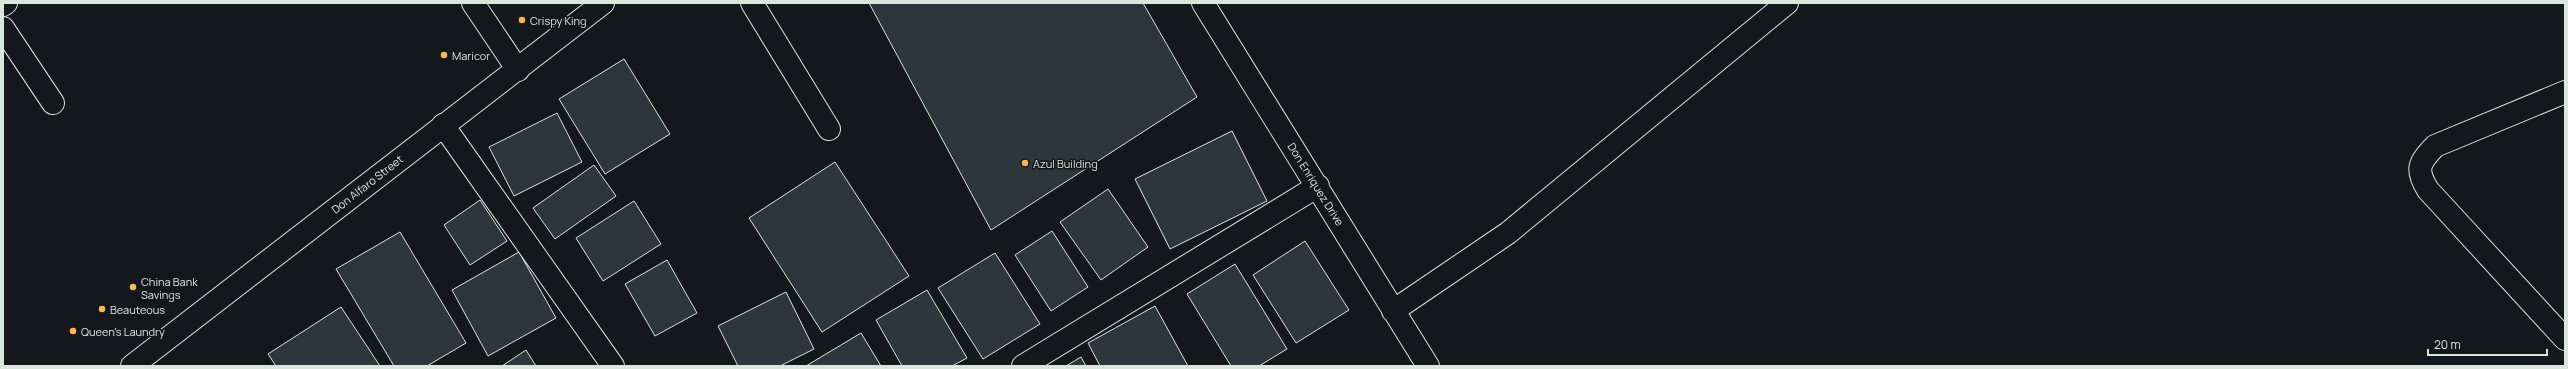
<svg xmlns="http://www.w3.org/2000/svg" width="2568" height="369" viewBox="0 0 2568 369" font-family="Manrope,sans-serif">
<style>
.building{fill:#2c363c;stroke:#d8e6dc}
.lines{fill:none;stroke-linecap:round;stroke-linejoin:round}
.minor-casing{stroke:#d8e6dc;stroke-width:24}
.major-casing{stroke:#d8e6dc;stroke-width:24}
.minor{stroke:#14181c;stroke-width:22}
.major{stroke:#14181c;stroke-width:22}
.poi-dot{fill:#ffb74d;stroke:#14181c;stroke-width:1.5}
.labels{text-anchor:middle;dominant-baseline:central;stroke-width:3;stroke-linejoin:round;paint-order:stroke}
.poi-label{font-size:11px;fill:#d8e6dc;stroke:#14181c;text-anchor:start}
.street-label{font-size:11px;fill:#d8e6dc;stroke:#14181c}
</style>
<rect width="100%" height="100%" fill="#14181c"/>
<path class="building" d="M869,3H1143L1197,97L991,230Z
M624,59L670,134L605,174L559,99Z
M557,113L582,162L514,196L489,147Z
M1232,131L1267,201L1170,249L1135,179Z
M835,162L909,276L822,332L749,218Z
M594,165L616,196L555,239L533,208Z
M1108,189L1148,247L1101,280L1060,222Z
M480,200L507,241L470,265L444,225Z
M634,201L661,244L603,281L576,238Z
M1052,231L1088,287L1051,311L1015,255Z
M400,232L466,343L427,366H394L336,269Z
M1305,241L1349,310L1296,343L1253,275Z
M519,252L556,318L488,356L452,290Z
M995,253L1040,324L983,359L938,288Z
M667,260L697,313L655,336L625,284Z
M1235,264L1287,349L1259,366H1231L1187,294Z
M927,290L967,358L952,366H902L876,320Z
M786,292L814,349L780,366H738L718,326Z
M1155,306L1188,366H1100L1088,343Z
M341,307L380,366H276L268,354Z
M861,333L881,366H806Z
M526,350L536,366H502Z
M1081,357L1086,366H1066Z"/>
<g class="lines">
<g class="minor-casing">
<path id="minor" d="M473,3L518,70
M752,3L829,129
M1203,3L1428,366
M3,5L6,3
M3,28L53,103
M2565,92L2435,146C2419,163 2415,169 2428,190L2565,339
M443,125L613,366
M1393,311L1508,233L1787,3
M1023,366L1318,186"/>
</g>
<g class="major-casing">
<path id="major" d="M132,366L603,3"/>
</g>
<use href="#minor" class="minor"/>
<use href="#major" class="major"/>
</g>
<g class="poi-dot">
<circle cx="522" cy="20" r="4"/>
<circle cx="444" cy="55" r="4"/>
<circle cx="1025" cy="163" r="4"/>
<circle cx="133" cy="287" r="4"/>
<circle cx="102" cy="309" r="4"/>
<circle cx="73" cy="331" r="4"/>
</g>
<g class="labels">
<g class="poi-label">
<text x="530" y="20">Crispy King</text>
<text x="452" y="55">Maricor</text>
<text x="1033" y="163">Azul Building</text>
<text x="141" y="281">China Bank<tspan x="141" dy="13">Savings</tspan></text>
<text x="110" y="309">Beauteous</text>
<text x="81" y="331">Queen's Laundry</text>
</g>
<g class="street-label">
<text transform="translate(367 184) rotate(-38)">Don Alfaro Street</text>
<text transform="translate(1316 184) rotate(58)">Don Enriquez Drive</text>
</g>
</g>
<rect width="2568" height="369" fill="none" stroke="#d8e6dc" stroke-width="8"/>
<path d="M2428 349v6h119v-6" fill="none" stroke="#d8e6dc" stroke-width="2"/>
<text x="2434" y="349" font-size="12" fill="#d8e6dc" stroke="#14181c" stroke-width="3" paint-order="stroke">20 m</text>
</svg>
